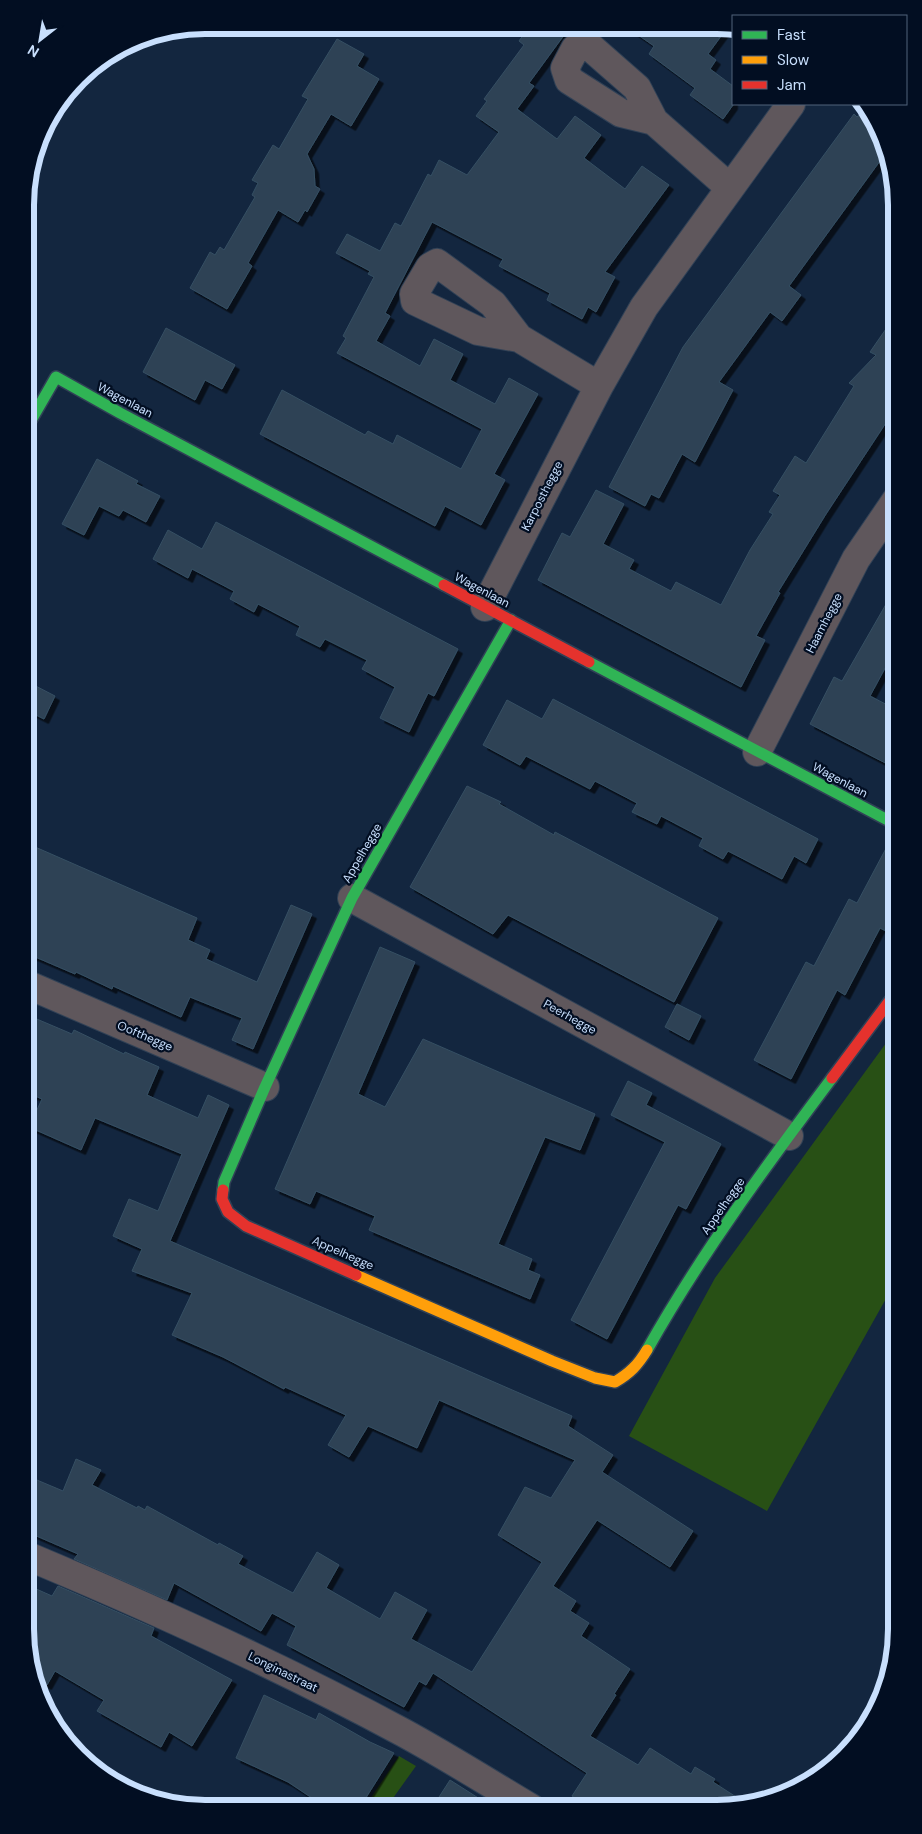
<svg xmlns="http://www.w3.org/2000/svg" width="922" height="1834" viewBox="0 0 922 1834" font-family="'DM Sans',sans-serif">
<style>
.green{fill:#285015}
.building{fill:#2d4255;stroke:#364f63;filter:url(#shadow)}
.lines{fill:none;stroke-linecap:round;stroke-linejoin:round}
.street-casing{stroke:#304156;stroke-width:30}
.fast-casing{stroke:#304156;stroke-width:14}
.slow-casing{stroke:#304156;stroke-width:14}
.jam-casing{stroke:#304156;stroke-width:14}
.street{stroke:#5f575c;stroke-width:28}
.fast{stroke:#30b455;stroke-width:11}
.slow{stroke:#ff9f0a;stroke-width:11}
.jam{stroke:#e5322d;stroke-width:11}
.labels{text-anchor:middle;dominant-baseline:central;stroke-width:4.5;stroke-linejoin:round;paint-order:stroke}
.street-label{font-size:12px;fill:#c8dffd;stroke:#020e22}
.rim{fill:none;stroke:#c8dffd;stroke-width:6}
</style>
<defs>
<filter id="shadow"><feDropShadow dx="4.5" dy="4.5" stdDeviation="0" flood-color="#0009"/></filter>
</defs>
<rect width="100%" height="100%" fill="#13263f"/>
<path class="green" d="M897,1028V1279L767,1511L629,1436L715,1278Z
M399,1756L416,1766L386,1808H364Z"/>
<path class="building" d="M529,27H570L529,83L534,86L517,109L557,139L575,116L601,135L584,158L625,189L642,166L669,185L605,272L615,277L596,312L588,307L582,319L547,300L550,293L499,266L503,259L432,222L385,313L390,316L376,341L420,366L434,339L463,354L450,380L495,404L509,378L538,394L494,474L505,480L481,525L445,506L435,526L260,434L282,390L365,435L368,431L393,444L397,435L461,469L482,429L337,353L346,338L343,336L374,277L368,274L370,271L336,253L347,234L380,251L395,223L401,226L428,174L431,176L439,160L467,175L499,132L476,116L487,101L484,99L524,45L519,41Z
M628,28H727L708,54L716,60L710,69L733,86V105L723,119L690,95L695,88L649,54L654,46Z
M337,39L364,54L357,66L379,79L351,126L331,114L307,154L314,169L315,186L320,189L307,212L305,210L298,222L278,210L248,263L252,266L227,309L190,288L210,252L215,255L220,247L224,250L255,197L252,195L258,183L252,180L273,145L279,149L308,99L302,96Z
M863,111L888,150L789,286L801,295L782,321L770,312L719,382L733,390L695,462L682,454L659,498L651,494L645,506L609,487L683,347L854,114L857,117Z
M897,313V406L826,514L778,592L780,593L756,636L765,640L741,687L538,580L562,533L570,537L596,490L624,504L603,544L634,560L629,569L671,591L676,582L721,605L750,550L773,514L769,512L780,495L773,491L795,456L806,463L854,386L849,383L876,355L870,352Z
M166,328L235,365L222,389L205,380L195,400L143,372Z
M97,459L138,481L136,484L160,496L146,522L123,510L119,516L99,506L84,535L62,524Z
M216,522L458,649L434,696L428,693L409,732L380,718L395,687L362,669L367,660L325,639L320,647L296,635L300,626L258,604L254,612L230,599L234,591L192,569L188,578L153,559L168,530L202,549Z
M897,585V646L870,696L897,710V769L810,724L834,677L842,681Z
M26,681L55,696L44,719L26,710Z
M553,699L818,839L806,863L794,856L782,879L728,851L723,859L699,846L703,838L661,816L657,824L632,812L637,803L595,781L590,789L526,756L520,765L483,745L507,700L542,719Z
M467,786L501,802L499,804L554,835L555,832L718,918L674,1002L508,915L493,934L410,887Z
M891,839L897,841V916L888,932L880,928L845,995L837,990L791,1079L754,1060L806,962L814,966L849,899L857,903Z
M26,843L197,918L188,940L210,950L206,959L257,982L291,905L312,914L253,1049L232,1040L242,1018L190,997L181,1017L113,986L112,989L76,972L75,974L26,953Z
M380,947L415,962L358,1094L385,1107L423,1039L595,1114L580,1150L545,1137L498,1244L532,1259L528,1270L540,1275L530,1299L369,1230L375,1216L316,1191L310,1204L275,1189Z
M677,1004L701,1016L689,1040L665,1027Z
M32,1017L72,1034L74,1030L124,1054L125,1052L159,1067L147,1095L198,1118L208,1095L229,1105L170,1241L572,1416L568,1426L613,1455L602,1472L693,1531L670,1567L597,1520L553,1586L576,1601L570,1611L589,1623L581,1636L630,1669L614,1694L616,1695L590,1736L638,1765L650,1748L691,1774L695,1767L715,1779L713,1782L747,1804L717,1809H591L572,1796L587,1773L433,1673L426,1685L419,1681L404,1707L287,1645L296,1626L272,1613L261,1631L174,1583L167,1600L74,1559L78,1554L25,1531V1475L63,1491L76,1459L101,1470L92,1485L137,1508L138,1506L145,1510L147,1506L218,1545L219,1543L243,1556L238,1564L293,1593L317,1552L339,1565L326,1588L380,1619L395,1592L427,1610L411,1639L472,1672L542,1562L498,1535L525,1487L551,1498L575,1460L439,1400L417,1448L368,1426L349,1457L328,1445L346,1415L285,1387L284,1389L223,1357L172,1335L192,1293L132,1271L142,1249L113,1236L129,1199L158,1211L182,1154L95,1118L81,1150L29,1127L42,1099L26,1092V1032Z
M628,1081L652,1093L646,1105L721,1144L686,1209L678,1205L607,1339L571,1320L665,1142L611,1115Z
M25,1584L52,1596L58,1586L154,1628L151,1636L232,1680L192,1746L169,1732L161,1747L97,1711L104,1700L55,1671L47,1685L33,1678L25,1629Z
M264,1695L316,1720L319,1713L370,1742L394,1753L362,1804L350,1798L346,1805L335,1798L327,1808L288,1782L236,1758Z
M450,1780L494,1808H432Z"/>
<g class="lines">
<g class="street-casing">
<path id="street" d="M654,121L621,113L569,80L565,68L575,49L588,45L637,88L654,121L729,187
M519,338L478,331L415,301L414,294L430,267L437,263L493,304L519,338L599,386
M485,607L599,386L644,307L791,104
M757,752L856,559L897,499
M352,898L789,1136
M26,984L265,1087
M25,1555C154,1609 282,1667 404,1733C448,1757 489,1783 531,1808"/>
</g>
<g class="fast-casing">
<path id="fast" d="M26,429L56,377L120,413L444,585
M589,662L897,825
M223,1190L224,1182L265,1087L352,898L511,620
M647,1350C701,1254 766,1166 832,1078"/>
</g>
<g class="slow-casing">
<path id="slow" d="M356,1275L552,1361L595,1378L615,1382C630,1373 638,1365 647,1350"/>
</g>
<g class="jam-casing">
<path id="jam" d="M444,585L589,662
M832,1078L897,991
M223,1190L222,1199L228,1212L246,1226L356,1275"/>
</g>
<use href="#street" class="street"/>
<use href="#fast" class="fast"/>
<use href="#slow" class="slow"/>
<use href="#jam" class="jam"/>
</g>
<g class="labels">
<g class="street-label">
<text transform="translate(125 400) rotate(28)">Wagenlaan</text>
<text transform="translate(542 496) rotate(-63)">Karposthegge</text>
<text transform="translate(482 590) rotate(28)">Wagenlaan</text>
<text transform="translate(824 623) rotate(-63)">Haamhegge</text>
<text transform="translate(840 780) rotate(28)">Wagenlaan</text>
<text transform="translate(362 853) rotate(-60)">Appelhegge</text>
<text transform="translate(570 1017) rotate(29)">Peerhegge</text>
<text transform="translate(145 1036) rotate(23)">Oofthegge</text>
<text transform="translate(723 1206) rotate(-55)">Appelhegge</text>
<text transform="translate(343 1253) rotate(24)">Appelhegge</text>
<text transform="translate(283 1672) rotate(26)">Longinastraat</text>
</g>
</g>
<path d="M0 0H922V1834H0ZM205 34H717A171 171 0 0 1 888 205V1629A171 171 0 0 1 717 1800H205A171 171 0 0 1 34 1629V205A171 171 0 0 1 205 34Z" fill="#020e22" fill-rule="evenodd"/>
<path class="rim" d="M205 34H717A171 171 0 0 1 888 205V1629A171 171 0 0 1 717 1800H205A171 171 0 0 1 34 1629V205A171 171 0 0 1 205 34Z"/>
<rect x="732" y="15" width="175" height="90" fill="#020e22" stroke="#51627a"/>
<rect x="742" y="31" width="25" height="8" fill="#30b455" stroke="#51627a"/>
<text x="777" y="40" font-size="15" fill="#c8dffd">Fast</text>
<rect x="742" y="56" width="25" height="8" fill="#ff9f0a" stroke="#51627a"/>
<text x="777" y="65" font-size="15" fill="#c8dffd">Slow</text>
<rect x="742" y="81" width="25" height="8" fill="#e5322d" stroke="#51627a"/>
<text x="777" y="90" font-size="15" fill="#c8dffd">Jam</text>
<g transform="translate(40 40) rotate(211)" stroke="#020e22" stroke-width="4" paint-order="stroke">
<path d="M0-4L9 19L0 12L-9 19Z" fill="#c8dffd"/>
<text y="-8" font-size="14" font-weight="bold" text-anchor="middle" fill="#c8dffd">N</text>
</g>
</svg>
